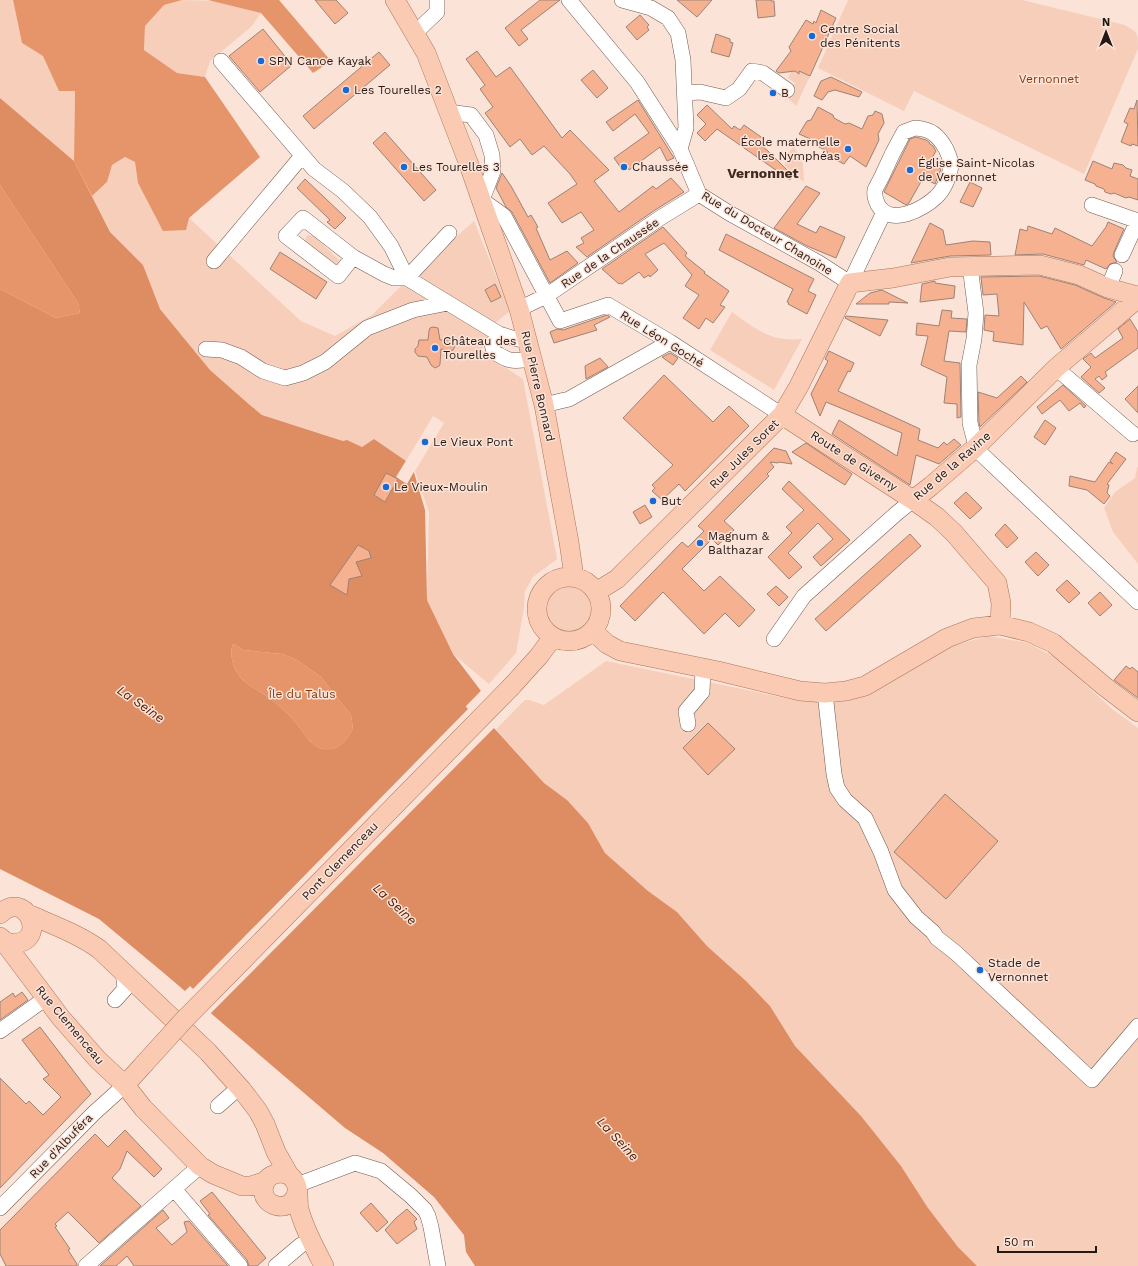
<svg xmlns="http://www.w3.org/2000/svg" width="1138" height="1266" viewBox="0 0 1138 1266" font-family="'Work Sans',sans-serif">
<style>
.green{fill:#f7ceba}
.forest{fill:#e69469}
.water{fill:#de8c62;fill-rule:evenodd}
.pier{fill:#fce3d8}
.building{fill:#f6b290;stroke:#9d8275}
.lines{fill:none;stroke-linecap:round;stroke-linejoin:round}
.minor-casing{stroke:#735a4e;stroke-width:16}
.major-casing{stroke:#ac7559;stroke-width:20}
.minor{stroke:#fff;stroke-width:15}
.major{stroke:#facab2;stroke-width:19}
.major-bridge-casing{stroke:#ac7559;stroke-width:20;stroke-linecap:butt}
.major-bridge{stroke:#facab2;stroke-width:19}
.poi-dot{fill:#1869d3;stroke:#fce3d8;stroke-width:1.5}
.labels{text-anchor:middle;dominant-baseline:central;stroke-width:3;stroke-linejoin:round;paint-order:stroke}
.poi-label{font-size:12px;fill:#231813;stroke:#fce3d8;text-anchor:start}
.park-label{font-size:12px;fill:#853b09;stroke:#fce3d8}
.street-label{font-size:12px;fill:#231813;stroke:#fce3d8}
.water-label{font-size:13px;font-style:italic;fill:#501d00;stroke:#fce3d8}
.quarter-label{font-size:14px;font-weight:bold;fill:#412a1f;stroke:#fce3d8}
</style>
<rect width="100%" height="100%" fill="#fce3d8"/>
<path class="green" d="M0,0H13L22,43L43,56L75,91L74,161L0,98Z
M182,0L217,1L261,13L251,27L210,61L205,77L177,73L144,50L145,26L164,5Z
M848,0H1022L1125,25C1138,33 1138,32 1138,49L1084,174L914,91L904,111L818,68Z
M793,69L798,74L799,71L810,76L796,106L788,98L784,103L795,83L788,78Z
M794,146L803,164L804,182L785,166V157Z
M125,157L135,162L138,183L163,230L189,218L301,321L335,336L372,315L401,286L474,221L510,311L489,328V337L481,350L486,355L523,379L557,559L533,577L525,591L524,608L516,653L489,684L453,654L427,600L429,512L415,471L444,423L433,416L406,461L374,439L362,447L347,440L344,441L262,415L251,406L210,370L160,309L143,265L110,232L92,196L107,182L112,165Z
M307,235L314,236L339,260L337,266L306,246L305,240Z
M732,312C756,329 770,342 802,339L774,390L710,350Z
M1137,467H1138V564L1113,532L1104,508L1115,492L1135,478Z
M544 610a24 24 0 1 1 48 0a24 24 0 1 1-48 0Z
M989,636L1028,643L1058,659L1112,709L1138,728V1266H977L958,1247L928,1208L901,1166L861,1116L795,1046L770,1006L746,981L707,946L677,912L648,891L605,853L588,823L567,800L544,783L496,729L525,700H529L544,705L606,661L800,701L862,696L952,646Z"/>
<path class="forest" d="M13,0H182L164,5L145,26L144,50L177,73L205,77L260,157L189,218L186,230L163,231L138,183L135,162L125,157L112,165L107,182L92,196L74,161L75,91H59L43,56L22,43Z
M208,0H279L331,61L313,73L261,13Z
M0,185L78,303L80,313L56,318L0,289Z
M233,644L236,645L243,650L282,654L297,660L321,677L351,715L353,729C347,739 339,751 325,749C311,748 304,732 296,723C288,713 277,703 266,696C259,690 247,686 241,678C233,669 229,655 233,644Z"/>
<path class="water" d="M0,98L74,161L110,232L143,265L160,309L210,370L251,406L262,415L343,441L347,440L362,447L374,439L406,461L413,469L425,510L427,600L453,654L481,691L466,707L494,728L544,783L567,800L588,823L605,853L648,891L677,912L707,946L746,981L770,1006L795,1046L861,1116L901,1166L928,1208L958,1247L977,1266H475L466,1252L464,1235L434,1197L383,1153L345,1128L165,974L99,919L0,869V289L56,318L80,313L78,303L0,185ZM233,644L236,645L243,650L282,654L297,660L321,677L351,715L353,729C347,739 339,751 325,749C311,748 304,732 296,723C288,713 277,703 266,696C259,690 247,686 241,678C233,669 229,655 233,644Z"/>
<path class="pier" d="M407,459L415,470L407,484L396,477Z
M483,689V692L469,706L497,728L496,729L494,728L210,1014L213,1017L184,992L190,986L193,989L468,709L466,706Z"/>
<path class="building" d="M315,0H336L348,13L335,24Z
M540,0H560L521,30L528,39L519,46L505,28Z
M677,0H712L697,17Z
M756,0H771V1H774L775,16L758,18Z
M821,10L836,18L810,76L799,71V74L795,71L779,73L776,71L791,51L789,47L806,20L813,24L814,21L816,23Z
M640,15L649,25L647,27L649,30L637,40L626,27Z
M263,29L292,65L260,92L229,56Z
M716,34L730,39V42L733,43L729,57L711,52Z
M477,51L496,77L510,67L562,138L570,130L609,170L594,181L619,212L653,186L656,189L671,178L684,192L655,210L587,257L576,247L584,243L581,238L594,230L581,212L562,223L548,203L577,184L570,174L544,146L532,155L520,139L510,147L485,113L493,107L480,89L485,85L466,59Z
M379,52L390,65L314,129L303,116Z
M593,70L608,88L597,98L581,80Z
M831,77L862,92L859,97L835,90L828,92L822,100L814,96L821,81Z
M638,100L674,158L667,161L660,147L629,170L628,168L623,171L614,158L649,133L635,114L613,131L606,122Z
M1137,100L1138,146L1132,144L1131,146L1121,142L1128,124L1124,122L1130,108L1134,109Z
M707,105L732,129L734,126L740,130L744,125L764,139L760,144L768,151L793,176L790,180L717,129L705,141L697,133L706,124L697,115Z
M818,107L833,115L834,118L845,124L849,123L862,129L868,116L873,115L875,111L882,114L884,123L878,134L879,140L866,167L850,156L844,164L828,156L827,151L817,146L815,141L799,134L807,121L811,120Z
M385,132L436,190L424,201L373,143Z
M916,137L926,140L929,142L930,144L933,146L936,151L929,163L941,169L935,184L923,178L909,203L906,205L884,192L910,139Z
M1093,161L1112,169L1114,163L1123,165L1126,168L1132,170L1130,176L1138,179V200L1129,197L1126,198L1114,193L1111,194L1105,192L1104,189L1096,186L1095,184L1085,180Z
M502,173L511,186L528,217L531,215L538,227L536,228L550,260L567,251L578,263L550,283L512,212L506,207L496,188Z
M305,179L346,218L335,229L327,222L330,220L297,188Z
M970,182L982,188L973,207L960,202Z
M806,186L820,193L797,224L816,233L820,226L845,237L836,258L807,246L774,228Z
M1108,222L1124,229L1114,252L1113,256L1117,262L1110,264L1106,269L1086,260L1084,265L1043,254L1015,255L1020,229L1027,231L1028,226L1052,234L1055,228L1092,246L1106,227Z
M930,223L943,230L946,245L973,241L990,242L991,255L950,256L911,263Z
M663,227L687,253L685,256L705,272L704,273L729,291L720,305L725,307L713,323L706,318L699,329L683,318L699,295L685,286L692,275L664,243L645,254L658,270L650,277L649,275L644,278L639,272L622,284L620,283L619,284L602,269Z
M726,234L814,279L808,291L816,295L807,314L788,304L789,303L787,302L793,289L719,250Z
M280,252L327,282L316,299L270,269Z
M1039,276L1075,285L1104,298L1116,302L1061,349L1047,326L1041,329L1024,302L1023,345L993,341L994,332L984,330L985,315L999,316L997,294L983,295L981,277Z
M935,281V283L955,286L954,298L920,302L922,284Z
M495,284L501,297L491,302L485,290Z
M882,290L908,303L889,302V304H856L870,293Z
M942,310L952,311L951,318L967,319L966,332L949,331L944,361L960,363L961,417L957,418V404L944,403L947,377L921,365L928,336L916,335L917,323L939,326Z
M607,315L610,317L594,325L597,330L554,343L550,332L557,329L563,330Z
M846,316L888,320L880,336L845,318Z
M1130,319L1138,332V348L1105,372L1107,376L1102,380L1099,376L1095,379L1105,388L1099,393L1081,377L1091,367L1083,359L1091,353L1095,358L1123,338L1118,329Z
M433,327L438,328L440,340H450L453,341L455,346L453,350L450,351L441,349L440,364L439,366L435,368L431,365L427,357L418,356L415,352V349L418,346L419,340H428L429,331L430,328Z
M829,351L854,363L850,372L848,371L838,391L920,429L918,440L938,448L944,442L947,445L954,439L961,445L939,464L916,455L910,485L832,434L839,420L897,456L902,433L826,402L820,416L811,394L828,361L825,359Z
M670,353L678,358L673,365L662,357Z
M600,358L608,367L586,379L585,366Z
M664,375L713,422L729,406L749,426L685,491L679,484L662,500L652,491L655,488L652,485L673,465L623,418Z
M1021,376L1027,382L980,427L979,422L978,392L997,398Z
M1063,385L1086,406L1084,408L1080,403L1069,411L1060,400L1042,414L1037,407Z
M1138,386V413L1125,399Z
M1045,420L1056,428L1045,445L1034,437Z
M806,443L852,474L845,485L792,452Z
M774,448L786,451L792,464L779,462L778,463L770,462L774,467L767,474L769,476L724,521L734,530L718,545L712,539L682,569L704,591L720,576L755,610L739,627L725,613L704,634L663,592L635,621L620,606L682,542L688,547L704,531L698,526Z
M1116,452L1126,459L1107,484L1109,485L1107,493L1110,496L1104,504L1087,490L1069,486L1070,476L1095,482L1109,462L1113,464L1110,461Z
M386,473L398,479L385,502L374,495Z
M789,481L850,540L821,566L813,557L833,539L818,523L788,553L802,567L789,579L768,557L792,533L786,527L804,510L782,489Z
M966,492L982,508L970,519L954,503Z
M645,505L652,517L640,524L633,512Z
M1005,524L1018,538L1007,548L995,535Z
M910,534L921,546L826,631L815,619Z
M358,545L369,551L371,558L356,562L362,576L349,579L347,595L330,585Z
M1036,552L1049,565L1038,576L1025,562Z
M1067,580L1080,593L1069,603L1056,590Z
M776,586L788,597L779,606L767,594Z
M1100,592L1112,605L1100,616L1088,603Z
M1126,666L1130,669L1132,667L1138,672V698L1114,680Z
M708,723L735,749L708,775L683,748Z
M945,794L998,841L946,899L894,852Z
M22,992L28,1000L0,1020V1002L13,993L15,997Z
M40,1027L91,1094L0,1188V1078L26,1104L29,1101L43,1115L61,1097L43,1079L49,1075L22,1040Z
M125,1130L162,1169L154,1177L127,1151L120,1169L112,1178L141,1206L99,1243L68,1212L55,1224L57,1226L55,1227L70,1249L68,1250L77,1264V1266H6L0,1254V1230L95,1134L108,1147Z
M212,1192L266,1258L257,1266H249L247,1260L208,1215L210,1214L200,1201Z
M371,1203L388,1222L377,1232L360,1213Z
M407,1209L417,1219L414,1222L417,1229L397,1244L385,1230L396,1218Z
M163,1210L169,1218L156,1228L172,1245L187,1232L184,1222L189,1221L228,1266H134L127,1256L116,1266H100Z"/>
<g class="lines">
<g class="minor-casing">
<path id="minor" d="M569,0L637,82L680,149L699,194L729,213L819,263L850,283L884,212
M622,0L651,8L668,18L678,33L683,60L686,128L680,149
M415,33L437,12V0
M221,61L314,169L343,191L370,217L391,246L407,278L499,334L512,338L528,341
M685,93L700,92L726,98L739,89L752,71L763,73L787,90
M448,112L471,115L486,135L492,155L493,171L482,200L504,216L560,321L608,305L670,342L782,415
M915,128C931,129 938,135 946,149C948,153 950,159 951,163C951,174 944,190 936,197C924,209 890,227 878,205C876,201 874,195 875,190C877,185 881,179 883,174C889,160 896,146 904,132Z
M1092,205L1138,221
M1122,255L1138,220
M353,257L338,276L286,236L303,218L353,257L384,274L394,278H407L449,233
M214,261L302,156
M970,266L976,313L974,339L969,365L970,423L976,446
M1108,288L1115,271
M519,309L546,296L660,218L699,194
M499,334L492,344L494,352C512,363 512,361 533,359
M206,349L222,350L241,357L263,371L285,378L303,373L325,362L367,328L413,310L448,303
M1056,368L1133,434
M544,405L569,399L670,342
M975,448L1138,602
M774,639L804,596L897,513L913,500
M825,693L834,774L837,788L845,800L865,818L881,852L895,890L916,917L933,932L937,938L956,953L1092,1080L1138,1026
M688,724L686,711L702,692L703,669
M115,1000L125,989L123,971
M0,1031L46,998
M218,1106L235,1091L242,1090
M297,1185L355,1163L381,1171L411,1196L425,1210L428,1216L431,1227L438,1266
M174,1189L240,1266
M0,1208L94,1113L125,1085
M86,1266L200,1166
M276,1266L301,1245"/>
</g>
<g class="major-casing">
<path id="major" d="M395,0L426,53L468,162L519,309L544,405L569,542L574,577
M782,415L913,500L937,517L954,533L997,583L1001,603L1000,625
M913,500L931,486L975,448L1056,368L1138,298
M537 609a32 32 0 1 1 64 0a32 32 0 1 1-64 0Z
M596,592L617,579L782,415L799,386L850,283L893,278L950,267L1040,265L1079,275L1108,288L1138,296
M593,631L607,644L620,651L718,671L800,691L825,693L846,691L865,686L947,638L973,628L1000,625L1029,632L1053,643L1104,686L1138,712
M511,687L539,656L553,637
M0,914C25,889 48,938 17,943C10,945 5,942 0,937
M28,914C53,925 78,934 99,949L208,1052L242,1090L258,1111L265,1124L276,1152L289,1175
M1,938L61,1018L98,1060L125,1085L143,1108L200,1166L213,1174L242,1186H251L266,1181
M125,1085L144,1064
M297,1192C292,1216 258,1207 264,1185C268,1171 289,1169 295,1182C300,1190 297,1201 299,1209C304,1229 315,1248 324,1266"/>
</g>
<use href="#minor" class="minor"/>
<use href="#major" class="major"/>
<g class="major-bridge-casing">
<path id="major-bridge" d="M144,1064L183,1021L511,687"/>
</g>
<use href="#major-bridge" class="major-bridge"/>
</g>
<g class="poi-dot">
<circle cx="812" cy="36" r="4"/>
<circle cx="261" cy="61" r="4"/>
<circle cx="346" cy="90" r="4"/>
<circle cx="773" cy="93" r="4"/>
<circle cx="848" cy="149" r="4"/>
<circle cx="404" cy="167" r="4"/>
<circle cx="624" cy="167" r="4"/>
<circle cx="910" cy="170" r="4"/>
<circle cx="435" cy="348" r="4"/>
<circle cx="425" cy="442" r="4"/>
<circle cx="386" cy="487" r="4"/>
<circle cx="653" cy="501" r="4"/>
<circle cx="700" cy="543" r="4"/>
<circle cx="980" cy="970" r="4"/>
</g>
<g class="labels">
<g class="poi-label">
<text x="820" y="29">Centre Social<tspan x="820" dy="14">des Pénitents</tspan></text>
<text x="269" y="61">SPN Canoe Kayak</text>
<text x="354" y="90">Les Tourelles 2</text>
<text x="781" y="93">B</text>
<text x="840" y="142" text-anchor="end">École maternelle<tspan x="840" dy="14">les Nymphéas</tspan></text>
<text x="918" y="163">Église Saint-Nicolas<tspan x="918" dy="14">de Vernonnet</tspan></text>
<text x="412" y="167">Les Tourelles 3</text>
<text x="632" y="167">Chaussée</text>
<text x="443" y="341">Château des<tspan x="443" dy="14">Tourelles</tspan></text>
<text x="433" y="442">Le Vieux Pont</text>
<text x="394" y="487">Le Vieux-Moulin</text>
<text x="661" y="501">But</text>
<text x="708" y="536">Magnum &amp;<tspan x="708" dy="14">Balthazar</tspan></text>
<text x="988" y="963">Stade de<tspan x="988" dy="14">Vernonnet</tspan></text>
</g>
<g class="park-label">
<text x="1049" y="79">Vernonnet</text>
<text x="302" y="694">Île du Talus</text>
</g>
<g class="street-label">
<text transform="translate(767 233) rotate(31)">Rue du Docteur Chanoine</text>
<text transform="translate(610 253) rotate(-34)">Rue de la Chaussée</text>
<text transform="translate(662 339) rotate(32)">Rue Léon Goché</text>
<text transform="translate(538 386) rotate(77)">Rue Pierre Bonnard</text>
<text transform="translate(744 454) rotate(-45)">Rue Jules Soret</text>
<text transform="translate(854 461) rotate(33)">Route de Giverny</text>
<text transform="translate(952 466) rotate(-41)">Rue de la Ravine</text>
<text transform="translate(340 861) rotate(-46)">Pont Clemenceau</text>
<text transform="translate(70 1025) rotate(50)">Rue Clemenceau</text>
<text transform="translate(61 1146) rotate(-46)">Rue d'Albuféra</text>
</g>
<g class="water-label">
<text transform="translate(141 704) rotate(35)">La Seine</text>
<text transform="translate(395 904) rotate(43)">La Seine</text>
<text transform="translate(618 1139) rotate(47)">La Seine</text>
</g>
<g class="quarter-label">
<text x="763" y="173">Vernonnet</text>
</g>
</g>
<g transform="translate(1106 32)" stroke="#fce3d8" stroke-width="3" paint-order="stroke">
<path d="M0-3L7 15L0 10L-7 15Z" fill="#231813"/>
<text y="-6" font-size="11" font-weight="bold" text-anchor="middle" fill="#231813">N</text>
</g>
<path d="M998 1246v6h98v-6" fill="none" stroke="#231813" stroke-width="2"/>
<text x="1004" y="1246" font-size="12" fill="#231813" stroke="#fce3d8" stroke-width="3" paint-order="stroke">50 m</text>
</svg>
